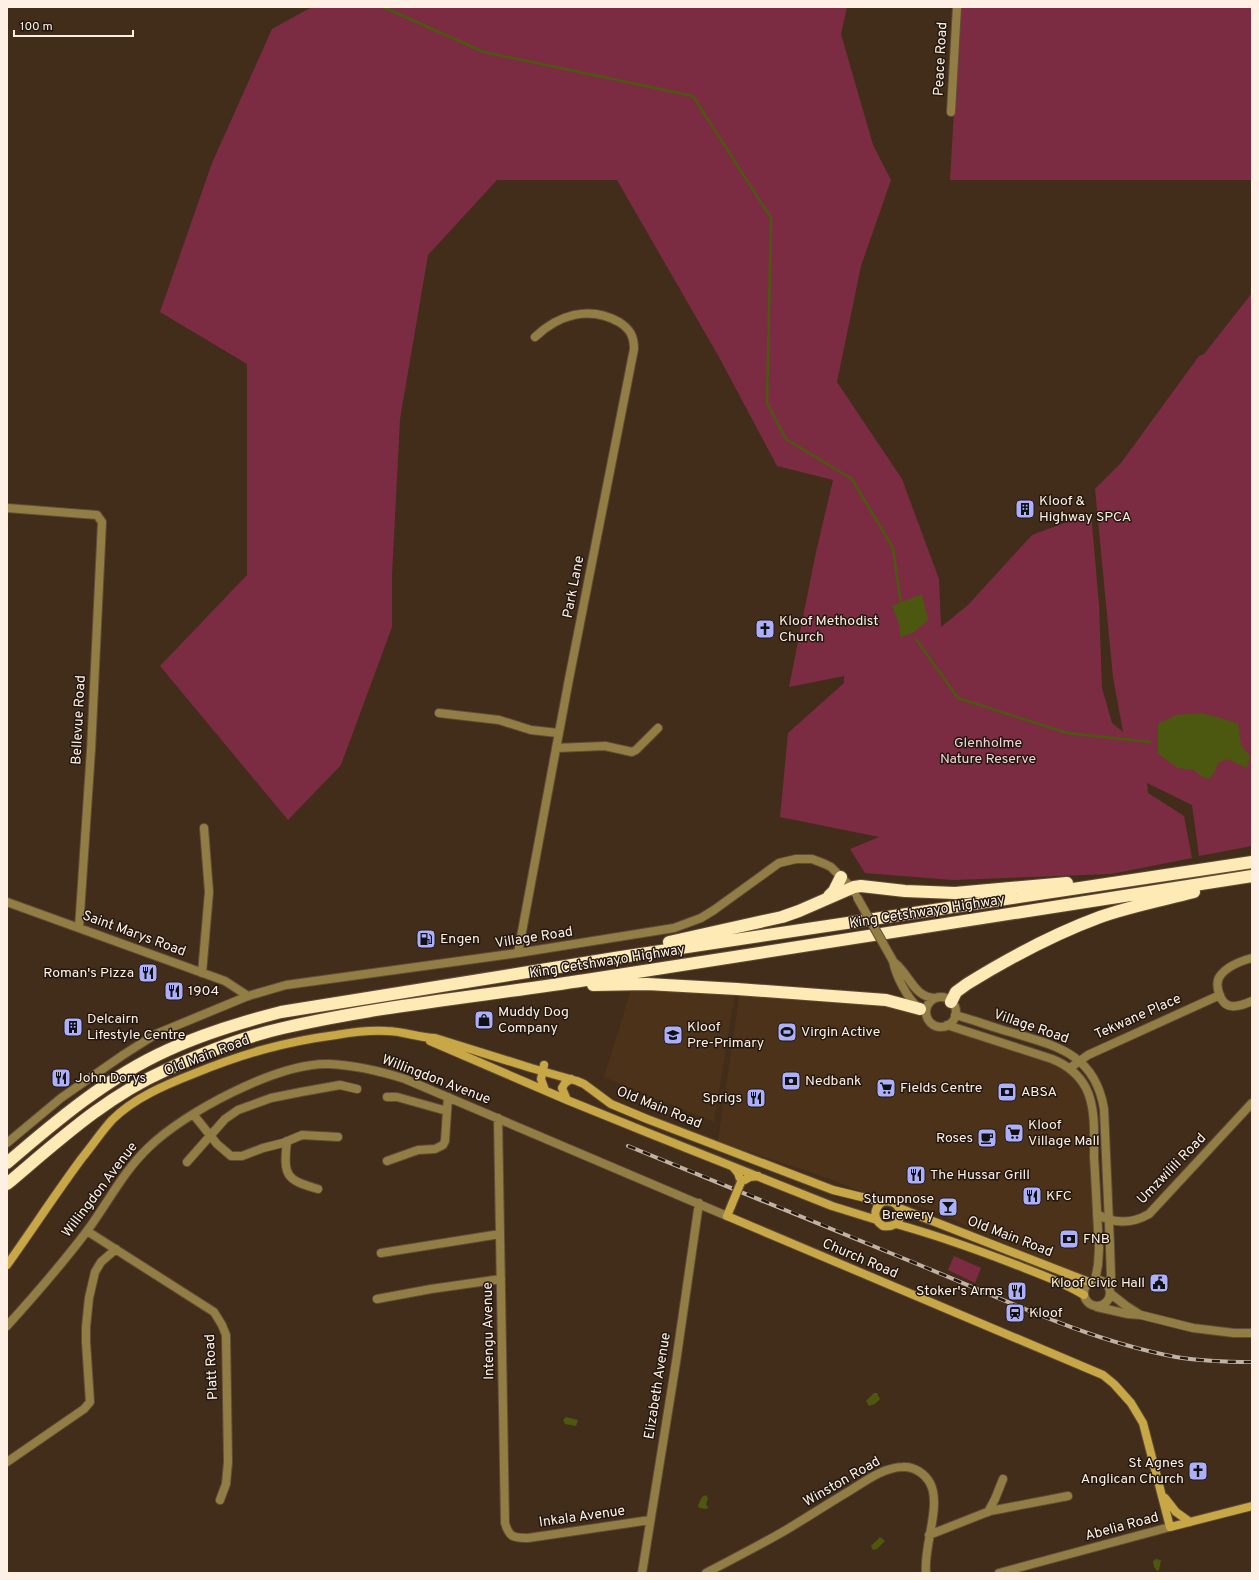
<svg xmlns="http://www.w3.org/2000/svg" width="1259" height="1580" viewBox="0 0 1259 1580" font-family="Overpass,sans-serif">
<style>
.built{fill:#4c3219}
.green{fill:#7b2c42}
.water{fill:#4c580f}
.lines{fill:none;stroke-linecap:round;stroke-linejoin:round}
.stream{stroke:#4c580f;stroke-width:2.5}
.minor-casing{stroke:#604c3a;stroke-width:10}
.tertiary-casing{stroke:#604c3a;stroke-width:10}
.secondary-casing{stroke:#604c3a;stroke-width:10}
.motorway-casing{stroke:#604c3a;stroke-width:14}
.minor{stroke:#927e45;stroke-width:8}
.tertiary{stroke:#927e45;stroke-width:8}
.secondary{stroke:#c8a846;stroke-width:8}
.motorway{stroke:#fdeab5;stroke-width:12}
.rail-casing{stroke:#c2b2a4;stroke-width:4}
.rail{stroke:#221810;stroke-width:2.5;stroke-dasharray:8;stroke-linecap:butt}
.tertiary-bridge-casing{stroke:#604c3a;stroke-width:10;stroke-linecap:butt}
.secondary-bridge-casing{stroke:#604c3a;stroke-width:10;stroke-linecap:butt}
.tertiary-bridge{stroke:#927e45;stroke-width:8}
.secondary-bridge{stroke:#c8a846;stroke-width:8}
.labels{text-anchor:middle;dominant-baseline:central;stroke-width:3;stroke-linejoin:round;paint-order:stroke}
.street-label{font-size:14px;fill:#fef0e4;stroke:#221810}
.poi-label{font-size:14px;fill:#fef0e4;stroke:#221810;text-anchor:start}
.park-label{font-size:14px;fill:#efd4d9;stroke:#221810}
</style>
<rect width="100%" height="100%" fill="#422d1a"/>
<path class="built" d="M632,986L735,993L714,1122L604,1077Z
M740,991L895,1005L926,1016L931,1024L936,1027L941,1029L949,1028L1051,1061L1068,1070L1083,1088L1088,1102L1096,1254L1092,1273L1088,1277L1083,1278L933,1211L906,1203L893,1197L866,1194L833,1180L718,1141Z"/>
<path class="green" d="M312,7H847L841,34L873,145L891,180L861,266L837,382L902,479L939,579L941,627L968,605L1032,535L1091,513L1099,605L1102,688L1112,723L1123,732L1113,677L1095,489L1121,463L1199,356L1204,354L1252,293V846L1199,856L1192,805L1147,783L1148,793L1184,816L1192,858L1111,874L953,880L865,873L850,849L879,837L780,817L788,733L844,683V676L789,687L816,552L833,480L777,466L719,357L617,180H497L428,255L400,419L392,575V627L341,765L288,820L160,666L247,575V364L160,312L212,163L272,29Z
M960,7H1252V180H950Z
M954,1256L981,1268L975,1283L948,1270Z"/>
<path class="water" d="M922,594L928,620L913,633L900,637L899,624L892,606Z
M1203,713L1238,723L1241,745L1250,756L1247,768L1227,759L1218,763L1215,771L1211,777L1208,779L1202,777L1194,770L1178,768L1158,754V724L1176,715Z
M874,1393H877L880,1399L875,1404L869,1406L866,1401Z
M566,1417L578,1420L576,1426L565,1424L563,1420Z
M706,1495L708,1498L706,1505L708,1506L707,1509L699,1508L698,1505L702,1497Z
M880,1537L885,1541L877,1549L873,1550L871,1546Z
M1156,1559L1161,1560L1159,1570L1157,1571L1154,1567L1153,1561Z"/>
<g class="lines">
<path class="stream" d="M383,7L484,52L693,96L771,218L767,403L786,439L852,479L893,548L901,605
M916,639L958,698L1067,733L1150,742"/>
<g class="minor-casing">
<path id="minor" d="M951,112L957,7
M7,508L97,515L102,522L91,750L79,928
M439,713L499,720L531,730L558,733
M556,748L605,746L632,752L636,750L658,728
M7,902L225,981L248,996
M518,953L569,679L634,349C634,336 630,329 619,322C589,305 558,315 535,337
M1252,958C1241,961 1227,966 1220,976C1214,984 1220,1005 1231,1006C1239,1007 1245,1004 1252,1001
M202,973L209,892L204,828
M1070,1068L1088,1055L1220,995
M387,1097H397L447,1111
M193,1114L217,1144L231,1156H242L263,1148L283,1143L302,1135L338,1137
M498,1118L505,1523C509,1537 513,1538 528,1538L650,1520
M287,1141C283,1176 286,1180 318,1189
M387,1161L418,1150L435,1149L443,1145L445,1141L448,1097
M187,1162L225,1119L238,1110L271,1098L301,1092L340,1085L357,1089
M1097,1214C1113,1224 1132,1224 1149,1214L1252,1103
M87,1231L214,1312L222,1325L226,1335L228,1462L226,1484L220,1500
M381,1253L500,1234
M377,1299L431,1289L501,1279
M7,1326C35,1295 62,1264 87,1231C107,1204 123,1172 148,1148C183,1113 277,1063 328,1064C354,1065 380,1071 405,1079L727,1216
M7,1462L84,1409L90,1402L86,1342V1327L89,1298L95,1272L101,1262L116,1249
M988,1512L995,1499L1003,1479
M929,1535L990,1511L1068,1496
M642,1573L676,1362L699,1203
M706,1573C733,1559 760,1545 786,1530C806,1518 826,1505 846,1493C863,1483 883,1467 903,1467C914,1466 925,1474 930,1483C942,1505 923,1547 926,1573
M999,1573L1170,1527"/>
</g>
<g class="tertiary-casing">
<path id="tertiary" d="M893,961C896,976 907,998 918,1007
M895,963C910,975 914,998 936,998
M926 1012a15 15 0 1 1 30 0a15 15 0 1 1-30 0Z
M955,1015C974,1020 992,1027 1010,1032C1057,1046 1095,1054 1104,1109L1110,1246L1111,1278L1110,1288
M947,1025L1052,1059C1067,1065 1078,1073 1086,1088C1096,1108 1094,1135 1094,1157C1096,1187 1097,1217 1099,1248L1098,1265L1095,1280
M7,1143L61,1098L123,1055L156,1034L248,996L286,985L518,953L674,928L701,918L714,910L779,863L796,859H812L825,864L831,867L852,888L854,892
M1084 1293a13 13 0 1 1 26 0a13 13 0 1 1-26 0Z
M1111,1294L1125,1305L1139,1314
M1097,1307L1128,1314L1141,1315L1193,1328L1234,1333H1252"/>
</g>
<g class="secondary-casing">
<path id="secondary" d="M430,1041L567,1100L651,1134L832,1206L877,1220
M544,1065L541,1079L545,1090
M567,1100L562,1088L565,1083L571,1079
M733,1167L738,1173L741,1182L750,1177L758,1176
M732,1204L727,1216L1103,1375L1114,1384L1131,1403L1143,1423L1170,1527L1252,1506
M899,1208L1089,1282
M896,1224C936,1235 975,1249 1014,1264C1037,1273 1063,1282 1084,1295
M7,1265C32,1230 56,1193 82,1158C92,1146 101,1132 112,1120C134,1098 165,1085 193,1074C242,1054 283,1042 336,1035C353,1032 370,1030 387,1031C403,1031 419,1038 435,1038L531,1068L577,1081L584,1084L611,1104L647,1119L833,1190L882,1202C905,1196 907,1230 883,1226C873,1220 873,1209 882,1202
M1165,1498L1176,1512L1190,1522"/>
</g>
<g class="motorway-casing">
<path id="motorway" d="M829,896L834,891L841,877
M669,942L782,917L799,911L854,887L861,886L905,891L955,893L1067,883
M593,985L647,984L737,989L886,1000L920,1009
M951,1002L956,992L967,984C1009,958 1054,934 1100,917C1131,906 1163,900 1194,892
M7,1163C57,1120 108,1077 168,1050C205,1033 242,1022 281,1012L621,957L1252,862
M7,1184C57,1142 105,1097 166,1070C203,1053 243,1037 283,1028C383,1005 485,996 586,980C808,946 1030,911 1252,876"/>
</g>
<use href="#minor" class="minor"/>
<use href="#tertiary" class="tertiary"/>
<use href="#secondary" class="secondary"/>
<use href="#motorway" class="motorway"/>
<g class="rail-casing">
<path id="rail" d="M628,1146C726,1185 824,1225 922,1266C1005,1300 1087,1340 1176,1357C1201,1361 1226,1362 1252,1362"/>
</g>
<use href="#rail" class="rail"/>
<g class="tertiary-bridge-casing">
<path id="tertiary-bridge" d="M857,897L893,961"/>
</g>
<g class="secondary-bridge-casing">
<path id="secondary-bridge" d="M732,1204L741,1182"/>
</g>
<use href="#tertiary-bridge" class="tertiary-bridge"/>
<use href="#secondary-bridge" class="secondary-bridge"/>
</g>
<defs>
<g id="building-square" transform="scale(1)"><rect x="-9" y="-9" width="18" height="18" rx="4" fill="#acaffb" stroke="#221810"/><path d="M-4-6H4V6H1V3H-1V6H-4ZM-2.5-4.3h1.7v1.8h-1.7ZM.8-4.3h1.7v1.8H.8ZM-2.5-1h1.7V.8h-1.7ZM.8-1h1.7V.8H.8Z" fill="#111"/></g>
<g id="church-square" transform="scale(1)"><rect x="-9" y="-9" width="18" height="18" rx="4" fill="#acaffb" stroke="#221810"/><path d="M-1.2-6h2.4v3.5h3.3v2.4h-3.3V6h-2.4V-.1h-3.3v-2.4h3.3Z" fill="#111"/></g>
<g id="fuel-square" transform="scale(1)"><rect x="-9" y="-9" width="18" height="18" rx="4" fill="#acaffb" stroke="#221810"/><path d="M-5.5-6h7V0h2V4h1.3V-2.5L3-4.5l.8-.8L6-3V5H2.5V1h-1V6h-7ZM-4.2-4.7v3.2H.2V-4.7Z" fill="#111"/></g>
<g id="restaurant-square" transform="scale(1)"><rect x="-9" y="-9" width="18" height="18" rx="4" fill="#acaffb" stroke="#221810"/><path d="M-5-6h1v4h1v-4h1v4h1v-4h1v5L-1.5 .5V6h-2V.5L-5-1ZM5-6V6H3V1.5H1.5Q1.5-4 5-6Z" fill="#111"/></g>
<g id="shop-square" transform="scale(1)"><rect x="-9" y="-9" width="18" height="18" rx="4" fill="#acaffb" stroke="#221810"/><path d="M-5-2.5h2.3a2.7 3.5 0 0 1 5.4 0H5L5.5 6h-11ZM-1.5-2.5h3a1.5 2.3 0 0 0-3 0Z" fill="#111"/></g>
<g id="stadium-square" transform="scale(1)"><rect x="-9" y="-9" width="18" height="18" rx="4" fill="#acaffb" stroke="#221810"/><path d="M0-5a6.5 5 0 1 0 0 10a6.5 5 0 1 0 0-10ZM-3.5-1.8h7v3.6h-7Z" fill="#111"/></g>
<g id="school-square" transform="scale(1)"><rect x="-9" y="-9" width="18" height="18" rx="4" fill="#acaffb" stroke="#221810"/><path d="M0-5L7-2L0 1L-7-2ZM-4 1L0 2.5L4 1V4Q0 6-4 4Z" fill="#111"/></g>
<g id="bank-square" transform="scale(1)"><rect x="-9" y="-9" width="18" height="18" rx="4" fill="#acaffb" stroke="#221810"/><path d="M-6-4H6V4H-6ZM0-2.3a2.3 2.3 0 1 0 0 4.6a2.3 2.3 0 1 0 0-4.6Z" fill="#111"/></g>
<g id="supermarket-square" transform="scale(1)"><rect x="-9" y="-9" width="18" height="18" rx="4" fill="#acaffb" stroke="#221810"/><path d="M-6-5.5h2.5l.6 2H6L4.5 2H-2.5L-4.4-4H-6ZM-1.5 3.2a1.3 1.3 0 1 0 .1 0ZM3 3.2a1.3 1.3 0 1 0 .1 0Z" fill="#111"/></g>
<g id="cafe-square" transform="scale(1)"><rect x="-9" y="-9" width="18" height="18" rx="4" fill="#acaffb" stroke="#221810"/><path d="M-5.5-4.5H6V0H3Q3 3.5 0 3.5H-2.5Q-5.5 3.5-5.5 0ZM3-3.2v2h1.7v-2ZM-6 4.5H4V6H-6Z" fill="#111"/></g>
<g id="bar-square" transform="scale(1)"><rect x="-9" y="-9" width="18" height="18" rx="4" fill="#acaffb" stroke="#221810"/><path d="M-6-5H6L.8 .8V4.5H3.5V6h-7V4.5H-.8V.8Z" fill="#111"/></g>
<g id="civic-square" transform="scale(1)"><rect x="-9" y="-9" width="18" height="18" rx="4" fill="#acaffb" stroke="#221810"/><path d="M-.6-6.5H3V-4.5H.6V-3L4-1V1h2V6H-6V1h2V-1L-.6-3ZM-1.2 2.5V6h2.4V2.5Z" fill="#111"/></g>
<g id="station-square" transform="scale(1)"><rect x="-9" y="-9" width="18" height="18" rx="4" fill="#acaffb" stroke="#221810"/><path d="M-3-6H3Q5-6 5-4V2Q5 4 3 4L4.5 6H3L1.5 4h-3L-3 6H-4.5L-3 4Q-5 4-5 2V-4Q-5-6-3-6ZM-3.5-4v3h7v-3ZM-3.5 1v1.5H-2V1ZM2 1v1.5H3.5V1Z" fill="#111"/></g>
</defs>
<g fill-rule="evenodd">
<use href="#building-square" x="1025" y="509"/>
<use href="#church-square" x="765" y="629"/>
<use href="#fuel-square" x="426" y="939"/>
<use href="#restaurant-square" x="148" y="973"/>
<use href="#restaurant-square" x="174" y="991"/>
<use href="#shop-square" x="484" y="1020"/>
<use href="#building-square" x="73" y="1027"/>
<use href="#stadium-square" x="787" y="1032"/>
<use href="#school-square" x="673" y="1035"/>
<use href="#restaurant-square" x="61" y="1078"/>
<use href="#bank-square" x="791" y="1081"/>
<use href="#supermarket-square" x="886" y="1088"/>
<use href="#bank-square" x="1007" y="1092"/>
<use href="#restaurant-square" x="756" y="1098"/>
<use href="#supermarket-square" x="1014" y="1133"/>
<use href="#cafe-square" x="987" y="1138"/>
<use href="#restaurant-square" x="916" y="1175"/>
<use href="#restaurant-square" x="1032" y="1196"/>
<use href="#bar-square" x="948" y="1207"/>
<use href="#bank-square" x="1069" y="1239"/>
<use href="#civic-square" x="1159" y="1283"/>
<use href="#restaurant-square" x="1017" y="1291"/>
<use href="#station-square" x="1015" y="1313"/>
<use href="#church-square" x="1198" y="1471"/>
</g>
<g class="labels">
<g class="street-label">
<text transform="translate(941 59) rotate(-87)">Peace Road</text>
<text transform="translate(574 587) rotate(-79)">Park Lane</text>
<text transform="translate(79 720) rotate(-87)">Bellevue Road</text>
<text transform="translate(927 912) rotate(-9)">King Cetshwayo Highway</text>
<text transform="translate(134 934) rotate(20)">Saint Marys Road</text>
<text transform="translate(534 938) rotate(-9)">Village Road</text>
<text transform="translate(607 962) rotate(-9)">King Cetshwayo Highway</text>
<text transform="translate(1138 1017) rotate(-24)">Tekwane Place</text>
<text transform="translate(1031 1027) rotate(19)">Village Road</text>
<text transform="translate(207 1056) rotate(-21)">Old Main Road</text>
<text transform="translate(436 1080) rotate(21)">Willingdon Avenue</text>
<text transform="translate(659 1108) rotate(22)">Old Main Road</text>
<text transform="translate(1172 1169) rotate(-46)">Umzwilili Road</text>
<text transform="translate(100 1190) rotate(-53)">Willingdon Avenue</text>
<text transform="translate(1010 1237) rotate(21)">Old Main Road</text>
<text transform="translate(860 1259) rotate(23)">Church Road</text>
<text transform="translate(489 1331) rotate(-91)">Intengu Avenue</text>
<text transform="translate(212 1367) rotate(-93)">Platt Road</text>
<text transform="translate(658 1386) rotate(-81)">Elizabeth Avenue</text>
<text transform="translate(842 1482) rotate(-30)">Winston Road</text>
<text transform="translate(582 1517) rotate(-8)">Inkala Avenue</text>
<text transform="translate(1122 1527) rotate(-15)">Abelia Road</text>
</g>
<g class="poi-label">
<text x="1039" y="501">Kloof &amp;<tspan x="1039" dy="16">Highway SPCA</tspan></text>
<text x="779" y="621">Kloof Methodist<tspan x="779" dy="16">Church</tspan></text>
<text x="440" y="939">Engen</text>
<text x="134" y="973" text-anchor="end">Roman's Pizza</text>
<text x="188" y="991">1904</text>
<text x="498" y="1012">Muddy Dog<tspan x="498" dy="16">Company</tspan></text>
<text x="87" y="1019">Delcairn<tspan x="87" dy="16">Lifestyle Centre</tspan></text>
<text x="687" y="1027">Kloof<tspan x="687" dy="16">Pre-Primary</tspan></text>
<text x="801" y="1032">Virgin Active</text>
<text x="75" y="1078">John Dorys</text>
<text x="805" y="1081">Nedbank</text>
<text x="900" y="1088">Fields Centre</text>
<text x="1021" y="1092">ABSA</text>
<text x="742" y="1098" text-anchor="end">Sprigs</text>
<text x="1028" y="1125">Kloof<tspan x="1028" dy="16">Village Mall</tspan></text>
<text x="973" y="1138" text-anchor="end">Roses</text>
<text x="930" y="1175">The Hussar Grill</text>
<text x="1046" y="1196">KFC</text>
<text x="934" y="1199" text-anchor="end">Stumpnose<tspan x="934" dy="16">Brewery</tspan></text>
<text x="1083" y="1239">FNB</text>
<text x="1145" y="1283" text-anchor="end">Kloof Civic Hall</text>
<text x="1003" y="1291" text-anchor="end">Stoker's Arms</text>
<text x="1029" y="1313">Kloof</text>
<text x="1184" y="1463" text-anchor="end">St Agnes<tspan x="1184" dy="16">Anglican Church</tspan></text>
</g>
<g class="park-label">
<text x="988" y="743">Glenholme<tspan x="988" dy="16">Nature Reserve</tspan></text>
</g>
</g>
<rect width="1259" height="1580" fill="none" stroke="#fef0e4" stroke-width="16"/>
<path d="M14 30v6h119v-6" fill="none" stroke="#fef0e4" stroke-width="2"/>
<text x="20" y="30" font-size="12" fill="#fef0e4" stroke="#221810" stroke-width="3" paint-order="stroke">100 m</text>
</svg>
